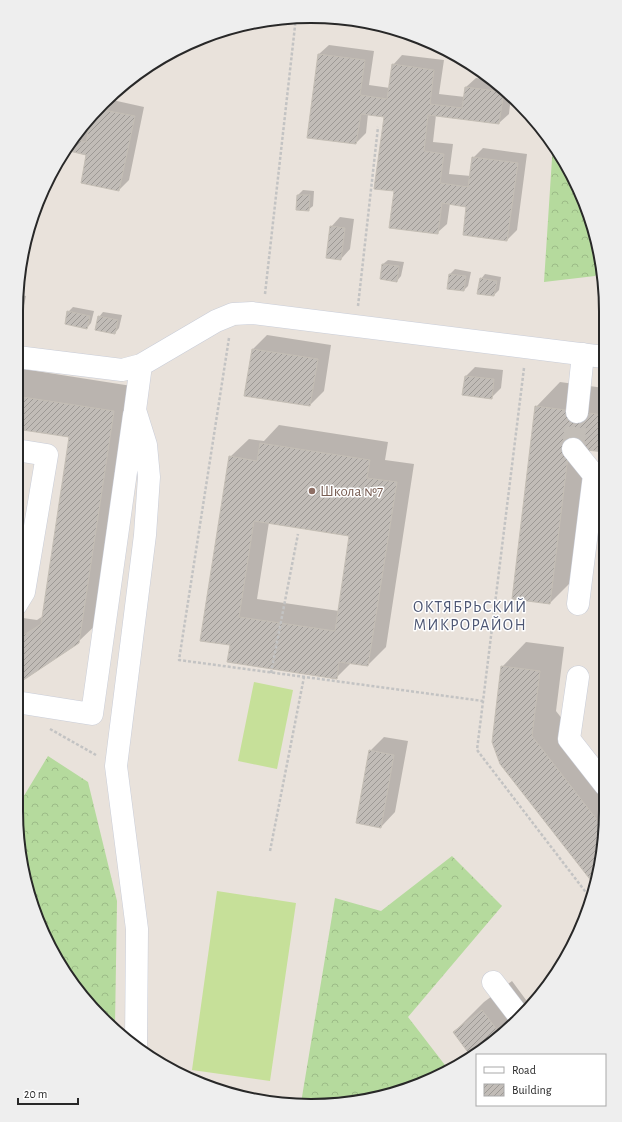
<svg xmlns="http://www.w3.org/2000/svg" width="622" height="1122" viewBox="0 0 622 1122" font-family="'Alegreya Sans',sans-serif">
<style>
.forest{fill:url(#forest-crowns)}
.pitch{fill:#c6e099}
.shadow{fill:#0003;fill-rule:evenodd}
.building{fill:url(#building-hatch);stroke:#c4beb5;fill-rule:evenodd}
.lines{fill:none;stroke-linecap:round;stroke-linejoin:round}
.minor-tunnel{stroke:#c2bdb7;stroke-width:22;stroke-dasharray:22 11;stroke-linecap:butt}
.minor-casing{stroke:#c9cdd8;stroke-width:23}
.path{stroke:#c3c3c3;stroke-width:2.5;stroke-dasharray:3 2;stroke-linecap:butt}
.minor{stroke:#fff;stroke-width:22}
.education-dot{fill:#8d6e63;stroke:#fff;stroke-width:1.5}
.labels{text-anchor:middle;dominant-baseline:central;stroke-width:3;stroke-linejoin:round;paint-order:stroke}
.education-label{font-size:15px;fill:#785e54;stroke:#fff;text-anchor:start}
.neighbourhood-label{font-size:16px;letter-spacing:1px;fill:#4d5673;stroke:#fff}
.rim{fill:none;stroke:#282828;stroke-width:2}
</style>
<defs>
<pattern id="forest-crowns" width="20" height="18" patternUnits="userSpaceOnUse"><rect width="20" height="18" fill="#b5da9d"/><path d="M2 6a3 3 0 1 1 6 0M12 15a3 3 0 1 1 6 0" fill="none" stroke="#9cbb87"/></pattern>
<pattern id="building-hatch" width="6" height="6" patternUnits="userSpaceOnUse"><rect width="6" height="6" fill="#c1bcb7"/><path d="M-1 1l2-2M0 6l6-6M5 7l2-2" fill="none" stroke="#9d9995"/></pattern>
</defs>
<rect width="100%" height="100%" fill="#e9e2db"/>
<path class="forest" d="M322,18L350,19L407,32L322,20Z
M553,143L556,147L590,216L602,267L595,276L544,282Z
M48,756L88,782L117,901L115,1026L77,990L32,906L16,809Z
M452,856L502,906L408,1017L448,1069L424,1084L330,1105L301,1103L335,898L381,911Z"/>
<path class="pitch" d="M254,682L293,690L277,769L238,761Z
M217,891L296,903L270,1081L192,1070Z"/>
<path class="shadow" d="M329,45L374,51L369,85L390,88L393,65L402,55L444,60L439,94L465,97L466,87L476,78L490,80L511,96L509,114L499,123L436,115L433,142L453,144L449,174L471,176L473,158L483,148L527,154L517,230L507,240L468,206L450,203L447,224L437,233L396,190L385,116L368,114L366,133L356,143L319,54Z
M108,99L144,107L129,180L119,190L88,154L66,149L80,129L90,131L94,112Z
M57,161L56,169L51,174L56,163Z
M303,190L314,191L313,206L308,210L298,195Z
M340,217L354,219L350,249L341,259L331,227Z
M388,260L404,262L401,276L397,281L383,264Z
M455,269L471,272L468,286L464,290L448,288L450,274Z
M485,274L501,277L499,290L494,295L481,279Z
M17,294L26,296L23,310L19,315L17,314Z
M73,307L94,311L91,323L87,328L68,312Z
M103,312L122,315L119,328L115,333L99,317Z
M267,335L331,345L324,391L310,405L246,395L253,349Z
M475,367L503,370L501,388L491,398L466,376Z
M17,368L138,387L103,618L78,642L16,681V617L37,620L43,616L70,436L16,428Z
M560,382L604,388V451L590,450L575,578L550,603L536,407Z
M279,425L388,442L385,460L414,464L386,647L368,665L351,663L336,678L231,644L230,457L249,439L264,441ZM269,522L350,535L339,611L257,599Z
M526,642L564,647L556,711L605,774V830L596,885L502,667Z
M384,737L408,741L395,812L381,827L370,751Z
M512,981L529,1004L505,1033L471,1054L454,1032L484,1002Z"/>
<path class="building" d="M318,54L365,60L360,95L387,99L392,64L434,70L430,104L462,108L465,87L504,92L499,124L428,115L424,151L444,154L440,183L468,187L472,157L518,163L507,241L463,235L466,207L442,203L438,234L389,228L394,191L374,189L384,117L361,114L356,144L307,138Z
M98,109L135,116L119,191L81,183L86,155L65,150L73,139L86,142L92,113Z
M297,195H310L309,211L296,210Z
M330,226L345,228L341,260L326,258Z
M382,264L399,266L397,282L380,279Z
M449,274L466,276L464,291L447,289Z
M480,278L497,281L494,296L477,294Z
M17,299L22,300L19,316L17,315Z
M67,311L90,316L87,329L65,324Z
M98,316L118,320L115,334L95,330Z
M252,349L318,359L310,406L244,396Z
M465,376L494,379L492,399L462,395Z
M16,396L114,411L79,643L19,683L16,682V640L41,624L69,437L16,429Z
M535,406L604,415V452L569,448L550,604L512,599Z
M260,443L370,460L367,478L397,482L368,666L339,662L337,679L227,662L230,645L200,641L229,456L257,461ZM254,521L349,536L335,631L239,617Z
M501,666L540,671L532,736L605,830L596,887L500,764L492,742Z
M369,750L394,755L381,828L356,823Z
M482,1010L501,1035L470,1055L453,1032Z"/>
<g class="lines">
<path class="minor-tunnel" d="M573,449L577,412"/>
<g class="minor-casing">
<path id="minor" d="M17,357L122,370L141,365L216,321L233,314L252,313L604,357
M577,412L583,354
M573,449L594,475L578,604
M16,605L24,592L47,455L16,450
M578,677L569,739L605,785
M16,702L92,714L134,415
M493,982L519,1016
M136,1046L137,929L116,766L145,535L149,477L146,445L135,410L141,365"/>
</g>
<path class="path" d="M265,294L296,17
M358,306L378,127
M229,338L179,660L483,701
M524,368L477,750L591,899
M271,673L298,534
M50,729L96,755
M270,851L304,677"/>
<use href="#minor" class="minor"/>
</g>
<circle class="education-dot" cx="312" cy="491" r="4"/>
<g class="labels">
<g class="education-label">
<text x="320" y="491">Школа №7</text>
</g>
<g class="neighbourhood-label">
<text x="470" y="607">ОКТЯБРЬСКИЙ<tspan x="470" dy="18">МИКРОРАЙОН</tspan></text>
</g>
</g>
<path d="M0 0H622V1122H0ZM311 23H311A288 288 0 0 1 599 311V811A288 288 0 0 1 311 1099H311A288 288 0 0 1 23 811V311A288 288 0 0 1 311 23Z" fill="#eee" fill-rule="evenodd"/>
<path class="rim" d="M311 23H311A288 288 0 0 1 599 311V811A288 288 0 0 1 311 1099H311A288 288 0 0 1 23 811V311A288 288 0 0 1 311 23Z"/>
<rect x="476" y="1054" width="130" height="52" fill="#ffffff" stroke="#a9a9a9"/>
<rect x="484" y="1067" width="20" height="6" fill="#ffffff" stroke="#a9a9a9"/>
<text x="512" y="1074" font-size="12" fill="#282828">Road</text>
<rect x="484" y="1084" width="20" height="12" fill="url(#building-hatch)" stroke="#a9a9a9"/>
<text x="512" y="1094" font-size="12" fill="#282828">Building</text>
<path d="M18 1098v6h60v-6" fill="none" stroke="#282828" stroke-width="2"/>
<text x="24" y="1098" font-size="12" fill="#282828" stroke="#ffffff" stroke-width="3" paint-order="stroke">20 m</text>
</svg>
